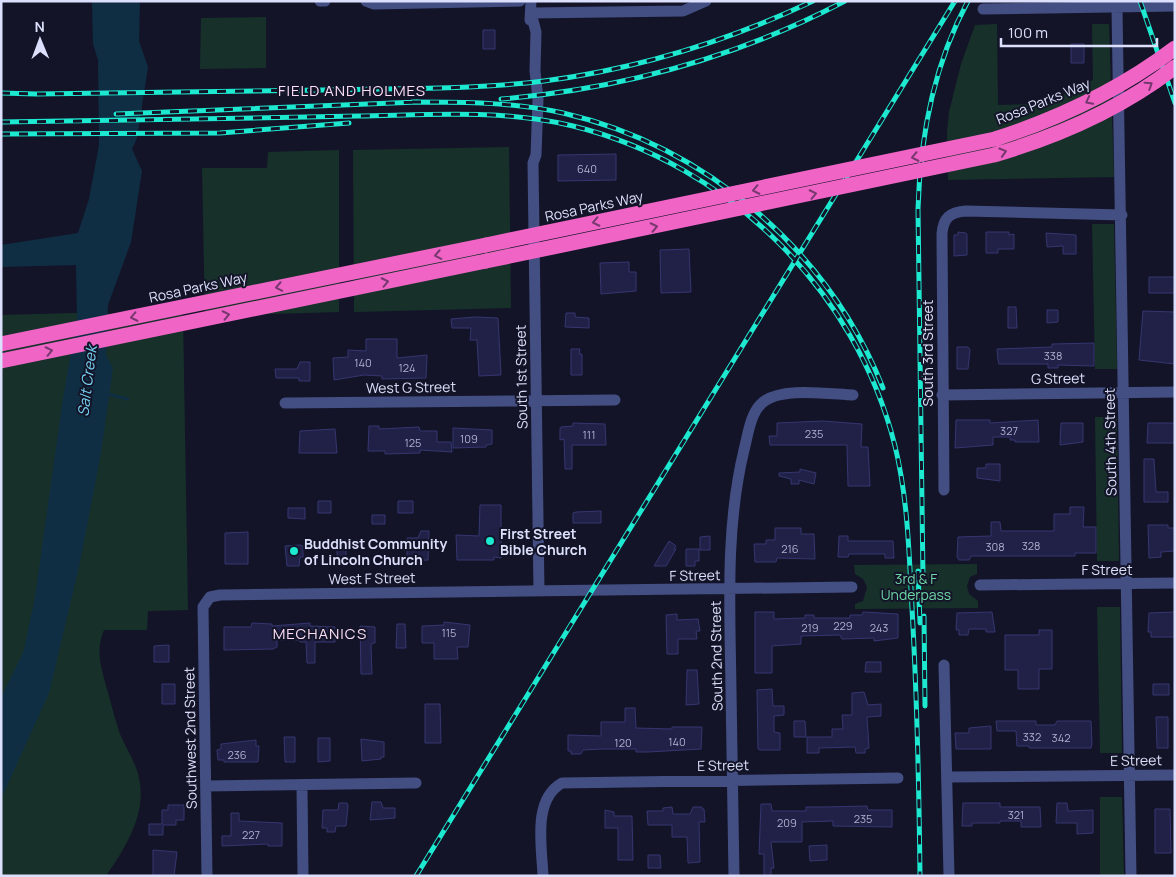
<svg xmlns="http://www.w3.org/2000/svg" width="1176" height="877" viewBox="0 0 1176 877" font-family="Manrope,sans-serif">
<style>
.green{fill:#17312a}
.water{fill:#102e43}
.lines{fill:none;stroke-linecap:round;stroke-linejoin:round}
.stream{stroke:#102e43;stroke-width:3}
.building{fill:#212147;stroke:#353670}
.minor{stroke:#434e82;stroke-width:11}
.highway{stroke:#ef64c5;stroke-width:15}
.rail-casing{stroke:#1de8d0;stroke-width:5}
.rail{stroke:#131428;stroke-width:3;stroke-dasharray:9;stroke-linecap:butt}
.highway-bridge{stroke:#ef64c5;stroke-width:15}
.oneway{stroke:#76386f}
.poi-dot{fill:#1de8d0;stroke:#131428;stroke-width:2}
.labels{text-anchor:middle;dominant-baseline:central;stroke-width:4;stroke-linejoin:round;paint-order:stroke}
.number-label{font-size:11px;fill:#aeb0cf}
.street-label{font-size:14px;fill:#dde0fc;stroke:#131428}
.poi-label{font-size:14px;font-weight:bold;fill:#dde0fc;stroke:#131428;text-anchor:start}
.park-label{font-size:14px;fill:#6fd5a6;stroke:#131428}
.neighbourhood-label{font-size:15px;letter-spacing:1px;fill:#fcdff7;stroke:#131428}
.water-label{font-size:15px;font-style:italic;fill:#76d2f1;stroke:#131428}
</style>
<rect width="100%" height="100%" fill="#131428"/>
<path class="green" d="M266,17V68L200,69L201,18Z
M997,24L998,105L1044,104L1093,80L1092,24H1109L1114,177L948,180L947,132L949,112L961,64L975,25Z
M509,147L511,308L354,312L353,150Z
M339,150V312L205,316L202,168H267L268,152Z
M1092,224H1114L1117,369H1095Z
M73,313L183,315L188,610L148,611L147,630H104C96,649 100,663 105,682C110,699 114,717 120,734C127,751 138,765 140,784C145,817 124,850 106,876H1V315Z
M1095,417H1117L1119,561H1097Z
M977,564V574L970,577L967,586L969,594L978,601V608L855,609V604L863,601L867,587L863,579L855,574L854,565Z
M1097,607H1120L1122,753H1100Z
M1100,797H1122L1124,876H1100Z"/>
<path class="water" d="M92,1H140L139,41L148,67L137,138L132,149L142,171L131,242L108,305L106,355L113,368L101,453L79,567L49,693L1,799V698L24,650L35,597L63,398L77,317L76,265L1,267V245L78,233L89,199L99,145L98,60L93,44Z"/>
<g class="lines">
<path class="stream" d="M107,394L128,399"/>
</g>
<path class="building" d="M483,30H495V49H483Z
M1071,44H1084V63H1071Z
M616,154V180L558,181V155Z
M958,232L966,233L967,235V255L954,256V235H958Z
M986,232H1009V235L1014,234V249H998V253H986Z
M1046,233L1076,235V254H1063V246L1047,247Z
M689,249L691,292L661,293L660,250Z
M629,262V272H636V291L601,294L600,263Z
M1149,277H1175V293H1149Z
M1008,307H1016L1017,328H1008Z
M1047,310H1058V322L1047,323Z
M1143,311L1175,312V364L1139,360Z
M566,313H575V317L589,318V328L565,327Z
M475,317L498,318L501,375L479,376L477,340H470L471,328H452L451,319Z
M366,339H397V358L427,355L426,378L382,379V376L364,375L334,380L333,358L348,357V350L366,351Z
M1094,343V366L1058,365V368H1048V364H999L998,360L997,349L1052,347V344Z
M957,347H968L970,350L968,369H957Z
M571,349H580L579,354H582V375H571Z
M300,362H310V381H299V378H276L275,369H297Z
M956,420H990V423L1038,420L1039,442H1015V440H1010V437H993V445L955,448Z
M823,421L862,424L861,447H868L870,486H848L847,445H770L769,436H777V423Z
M573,423L605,424L606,445H572V469H565L564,439L560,440V429L561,427L573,426Z
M1061,423H1083V442L1060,445Z
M1148,423H1175V443H1147Z
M369,426H379V429L419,427L420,431H437V442H451L452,452L420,450V453L385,454V451H368Z
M453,428L492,430V444L486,445V447L453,448Z
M335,429L337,453H299L300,431Z
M1144,459H1154L1156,492H1168V502H1144Z
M986,464H1000V481L977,478V468H986Z
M800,469L816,473L814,484L799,480V484H791V479L779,476V473L800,472Z
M318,501H331V513H318Z
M398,501H413V513H398Z
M480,505H501V558L494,557V560H457L456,535L479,536Z
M1070,507H1084L1083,527H1096V553H1075V556H971L969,560H959L957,557L958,537L991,536V522H1000L1001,531H1054V514H1070Z
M288,508H305V519L288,518Z
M601,511V523H573V513L576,512Z
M372,515H385V524H372Z
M1148,525H1168V528H1175V551L1161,552V557L1149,558Z
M775,528H801V534H814L815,559L777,558L776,562H755L754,544H766V540H775Z
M421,531H429L428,560L407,561V538H418Z
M248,532V564H225V533Z
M710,536V550H700V537Z
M839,536H848V541H893L894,558H885V554H849L848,557H838Z
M669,541L676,546L674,549H676L666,566H654Z
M300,545L303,546V557H300L299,566H287L285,546Z
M337,549H346V565H337Z
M686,549H699V561H695V566H686Z
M755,612H774V619L805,618V615H814V618H850V615H862L863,612L898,614V638L874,641V638L842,639L840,635L801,636V644L772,646V673H755Z
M992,612L995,632H986V629H969L968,635H959V630H956L957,613Z
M1175,612V637H1151V632H1148L1149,613Z
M677,614V620L698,619L700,631H696L697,639H678V654H667L666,615Z
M444,622L470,625L468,647H457L458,659H434V643H422V626L444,625Z
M252,623L272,624V626L310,623V626L335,627V642H315V663H307L306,642H300L299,640H277V647L273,649L224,650V627H251Z
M397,624H405L406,648H396Z
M360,626L375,627V643H372L371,646L372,674H361Z
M1039,630H1052V669H1039V689H1018V670H1005V635H1039Z
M169,645V662H154V646Z
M866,662H881V672H865Z
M687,670H697L699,704L686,705Z
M162,684H175V704H162Z
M1153,684H1169V695H1153Z
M772,689L773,706H784V715L774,716V732L780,733V750H760L758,749L757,690Z
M864,692L868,705L881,704V716L867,717L869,748L865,749V753H856L855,747L819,748V753H807V737H832V729H843L842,715H852V693Z
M425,704H440L441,743H425Z
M625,708H635L636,728L672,729V727H702L701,749L648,752H636V749H601L583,750L581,754H571V751H568V735L601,736V722H625Z
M1156,717H1168V748H1157Z
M794,721H805L806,737H794Z
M996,721H1036V725H1055L1057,721H1091L1092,744L1091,748H1029V746H1017L1016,731H997Z
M991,726V749H956L955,733H969V728Z
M284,737H295V762H285Z
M318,738H330V761L318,762Z
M361,739L384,742V757H381V759L362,761Z
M256,740V746H259L258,762H224V760H218L217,750L221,749V744Z
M372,802H381L383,808H395V818L370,820Z
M339,803H347L348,806L346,826H336L335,832H327V828H322L323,810H338Z
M963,803H1000V807H1040L1041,827H1021V821H1000V823H972V826H962Z
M1057,803H1067L1068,811L1093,810V833L1077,834V823H1056Z
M761,804H771L772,811H806V807H824L867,806L868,810H892V827L833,826V821L802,822V842H771L774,868H771V876H764V854H759Z
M168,805H184V820H176V825H163V835H149V824H162V810H168Z
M672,807L673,814H690L693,807H702V809H704L705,822H699L700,862L688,863L687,837H672V825H648L647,811H663V808Z
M1155,809H1170L1171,853H1155Z
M605,810L614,812V816H632L633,860H618V828H605Z
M231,813H239V821L282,823V846H268V844L222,846V836H231Z
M827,845V860L810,861L809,846Z
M153,850L177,852L174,876H153Z
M648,855H660L661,868H648Z"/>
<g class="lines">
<path class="minor" d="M320,1H325
M366,1L374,4L520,1
M1117,8L1131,876
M983,9L1175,6
M531,13L536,32L535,71L538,99L536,155L533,163L539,591
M531,13L683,11L706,1
M530,20L531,1
M942,395L1175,392
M285,403L615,400
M944,490L942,234C943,218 950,212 966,211L1122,215
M980,585L1175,583
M944,665L949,876
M947,777L1175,775
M302,785L303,876
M206,786L416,783
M207,876L203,607L210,597L220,595L852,587
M543,876C542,847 532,800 562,783L898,778
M734,876C733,814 732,752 731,690C730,609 725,529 744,450C748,435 750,415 761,404C778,386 829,394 853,395"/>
<path class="highway" d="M1,344L486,245
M1,361L486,261"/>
<g class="rail-casing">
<path id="rail" d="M1140,1L1175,103
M1,93L36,94C131,93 227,91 322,90C396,88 471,90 544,81C637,69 728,41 813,1
M501,99C620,89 738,57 845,1
M412,102C463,102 513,102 563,113C706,146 829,251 883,388
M116,114L418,102
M1,122C120,121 239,118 358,116C429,115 504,109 573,126C728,164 856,290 895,446C908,499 909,554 912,608C917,697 919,786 920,876
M1,134L220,133L349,123
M918,571L920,623
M923,578L918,209C920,138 934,64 968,1
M924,616L925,706
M416,876L955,1"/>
</g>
<use href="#rail" class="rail"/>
<path class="highway-bridge" d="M486,245L995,139C1060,118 1121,89 1175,48
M486,261L994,155C1059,136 1121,109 1175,67"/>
</g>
<defs><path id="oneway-chevron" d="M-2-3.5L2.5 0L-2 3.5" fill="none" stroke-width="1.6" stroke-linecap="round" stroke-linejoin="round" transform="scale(1.25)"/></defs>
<g class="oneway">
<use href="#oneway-chevron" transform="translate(1149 85) rotate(-33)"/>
<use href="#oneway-chevron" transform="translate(1089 101) rotate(153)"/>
<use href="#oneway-chevron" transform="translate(1003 152) rotate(-17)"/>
<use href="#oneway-chevron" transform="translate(915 157) rotate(168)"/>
<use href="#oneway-chevron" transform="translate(756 190) rotate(168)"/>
<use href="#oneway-chevron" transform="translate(813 194) rotate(-12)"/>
<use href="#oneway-chevron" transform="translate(596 222) rotate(168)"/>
<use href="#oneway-chevron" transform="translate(654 227) rotate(-12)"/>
<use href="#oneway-chevron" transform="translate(438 255) rotate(169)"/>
<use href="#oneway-chevron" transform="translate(385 282) rotate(-12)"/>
<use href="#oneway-chevron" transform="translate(279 287) rotate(169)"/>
<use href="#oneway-chevron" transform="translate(226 315) rotate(-12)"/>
<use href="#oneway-chevron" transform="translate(134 317) rotate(168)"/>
<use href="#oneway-chevron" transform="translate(49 351) rotate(-12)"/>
</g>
<g class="poi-dot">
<circle cx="490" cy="541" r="5"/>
<circle cx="294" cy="551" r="5"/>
</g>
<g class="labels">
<g class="number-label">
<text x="587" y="168">640</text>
<text x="1053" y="355">338</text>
<text x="363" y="362">140</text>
<text x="407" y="367">124</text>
<text x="1009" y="430">327</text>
<text x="814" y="433">235</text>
<text x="589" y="434">111</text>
<text x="469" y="438">109</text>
<text x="413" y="442">125</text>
<text x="1031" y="545">328</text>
<text x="995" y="546">308</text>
<text x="790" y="548">216</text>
<text x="843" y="625">229</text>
<text x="810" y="627">219</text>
<text x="879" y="627">243</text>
<text x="449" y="632">115</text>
<text x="1032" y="736">332</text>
<text x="1061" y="737">342</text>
<text x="677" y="741">140</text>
<text x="623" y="742">120</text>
<text x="237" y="754">236</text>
<text x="1016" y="814">321</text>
<text x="863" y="818">235</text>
<text x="787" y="822">209</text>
<text x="251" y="834">227</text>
</g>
<g class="street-label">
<text transform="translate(1043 101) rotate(-22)">Rosa Parks Way</text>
<text transform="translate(594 206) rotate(-12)">Rosa Parks Way</text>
<text transform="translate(198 287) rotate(-12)">Rosa Parks Way</text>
<text transform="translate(927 353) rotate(-90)">South 3rd Street</text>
<text transform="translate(521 377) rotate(-91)">South 1st Street</text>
<text transform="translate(1058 378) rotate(-1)">G Street</text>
<text transform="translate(411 387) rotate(-1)">West G Street</text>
<text transform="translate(1110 442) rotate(-91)">South 4th Street</text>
<text x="1107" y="569">F Street</text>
<text transform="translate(695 575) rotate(-1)">F Street</text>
<text transform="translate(372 578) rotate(-1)">West F Street</text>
<text transform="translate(716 656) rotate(-91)">South 2nd Street</text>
<text transform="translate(190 738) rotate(-91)">Southwest 2nd Street</text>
<text transform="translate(1136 760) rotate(-1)">E Street</text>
<text transform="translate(723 765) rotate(-1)">E Street</text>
</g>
<g class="poi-label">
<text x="500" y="533">First Street<tspan x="500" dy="16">Bible Church</tspan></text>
<text x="304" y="543">Buddhist Community<tspan x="304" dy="16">of Lincoln Church</tspan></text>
</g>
<g class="park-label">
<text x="916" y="578">3rd &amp; F<tspan x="916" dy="16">Underpass</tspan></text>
</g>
<g class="neighbourhood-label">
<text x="352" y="90">FIELD AND HOLMES</text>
<text x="320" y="633">MECHANICS</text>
</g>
<g class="water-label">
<text transform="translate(87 381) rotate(-83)">Salt Creek</text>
</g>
</g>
<rect width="1176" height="877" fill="none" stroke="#dde0fc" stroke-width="5"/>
<g transform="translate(40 40) rotate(359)" stroke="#131428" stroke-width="4" paint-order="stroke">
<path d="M0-4L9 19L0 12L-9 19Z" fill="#dde0fc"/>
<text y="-8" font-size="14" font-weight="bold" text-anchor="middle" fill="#dde0fc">N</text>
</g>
<path d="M1001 38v8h156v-8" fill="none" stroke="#dde0fc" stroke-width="2.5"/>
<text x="1008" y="38" font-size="15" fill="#dde0fc" stroke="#131428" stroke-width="4" paint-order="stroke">100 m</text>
</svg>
